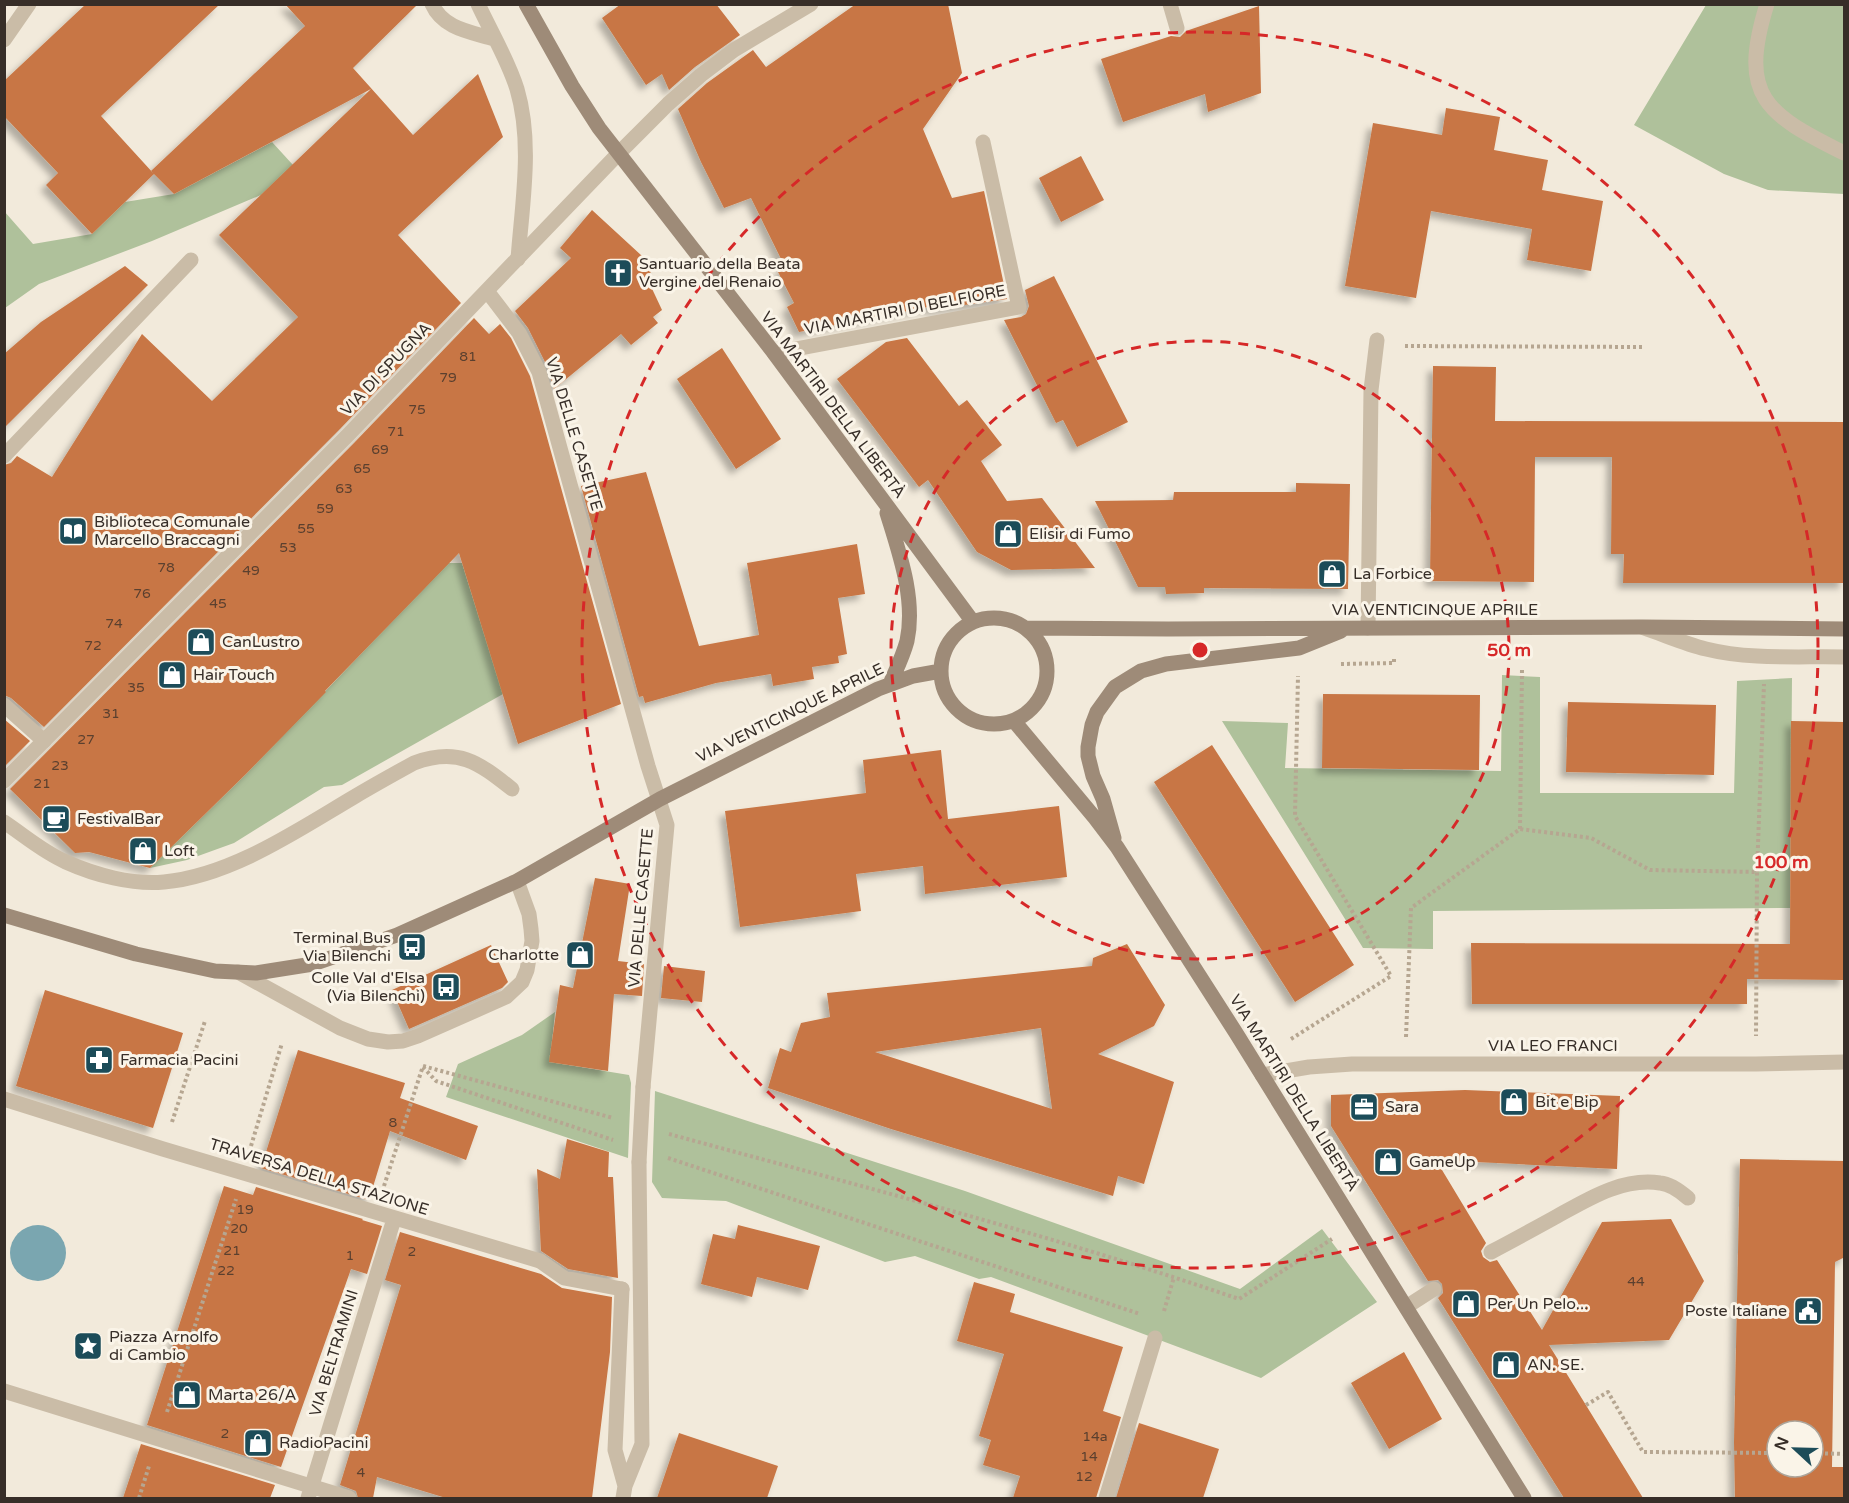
<svg xmlns="http://www.w3.org/2000/svg" width="1849" height="1503" viewBox="0 0 1849 1503" font-family="'Varela Round',sans-serif">
<style>
.green{fill:#afc19b}
.water{fill:#7aa6b0}
.building{fill:#c87644;fill-rule:evenodd;filter:url(#shadow)}
.lines{fill:none;stroke-linecap:round;stroke-linejoin:round}
.path{stroke:#b6a691;stroke-width:4;stroke-dasharray:3 3;stroke-linecap:butt}
.lane{stroke:#cabca7;stroke-width:15}
.street{stroke:#cabca7;stroke-width:15}
.secondary{stroke:#9e8b78;stroke-width:15}
.street-bridge{stroke:#cabca7;stroke-width:15}
.ring{fill:none;stroke:#d62828;stroke-width:3;stroke-dasharray:10 8}
.labels{text-anchor:middle;dominant-baseline:central;stroke-width:6;stroke-linejoin:round;paint-order:stroke}
.number-label{font-size:14px;fill:#5b402f}
.poi-label{font-size:16px;fill:#372e28;stroke:#faf4e8;text-anchor:start}
.street-label{font-size:16px;fill:#372e28;stroke:#faf4e8}
.centre{fill:#d62828;stroke:#faf4e8;stroke-width:3}
.ring-label{font-size:18px;text-anchor:middle;font-weight:bold;fill:#d62828;stroke:#faf4e8;stroke-width:6;stroke-linejoin:round;paint-order:stroke}
</style>
<defs>
<filter id="shadow"><feDropShadow dx="-5.5" dy="5.5" stdDeviation="3" flood-color="#0004"/></filter>
</defs>
<rect width="100%" height="100%" fill="#f2eadb"/>
<path class="green" d="M1706,5H1844V194L1768,190L1724,174L1634,125Z
M272,142L293,165L261,195L152,241L39,284L5,308L4,211L33,244L92,234L125,202L174,194Z
M448,563H462L503,694L342,785L324,787L234,843L187,860L150,868L246,774Z
M1502,675L1540,677V793H1734L1737,681L1792,678L1790,908L1433,911V949L1363,948L1222,721L1288,723L1285,768L1501,771Z
M555,1012L550,1062L629,1075L631,1083L628,1158L446,1097L458,1064L522,1035Z
M655,1091L965,1191L1240,1289L1322,1229L1377,1302L1261,1378L991,1277L979,1279L915,1256L885,1262L726,1201L662,1198L652,1182Z"/>
<path class="water" d="M10 1253a28 28 0 1 1 56 0a28 28 0 1 1-56 0Z"/>
<path class="building" d="M86,4H220L101,116L154,174L92,234L46,185L58,173L4,116V81Z
M285,4H418L353,68L413,135L478,74L503,137L398,235L461,303L340,429L44,727L11,698L4,695V465L11,463L17,456L52,477L142,334L212,401L298,317L219,235L371,89L174,194L151,171L305,26Z
M621,4H716L740,35L695,67L669,90L662,74L646,85L602,18Z
M856,4H948L962,73L923,129L952,198L984,191L1007,299L928,310L933,306L799,332L787,307L794,303L778,272L785,267L751,198L724,208L701,162L678,109L707,83L753,50L766,67Z
M1259,6L1261,93L1208,112L1205,94L1123,122L1101,59L1171,36L1180,37L1186,31Z
M1446,108L1500,117L1494,150L1548,160L1542,190L1603,201L1591,271L1527,260L1532,229L1431,211L1416,298L1345,286L1373,123L1442,135Z
M1081,156L1104,200L1061,222L1039,178Z
M592,210L654,267L647,278L662,310L653,317L658,323L631,345L621,334L554,389L548,368L528,328L515,311L571,258L560,248Z
M125,266L148,285L4,428V354L41,322Z
M1054,276L1128,422L1077,447L1063,420L1056,423L1004,320L1021,317L1026,314L1029,306L1025,290Z
M474,318L489,334L500,324L511,338L530,376L621,704L518,744L459,553L325,691L326,692L246,774L150,868L89,852L75,853L10,789L354,443Z
M907,338L959,406L967,400L1002,445L981,461L1007,501L1042,498L1095,568L1011,570L977,552L928,480L919,487L837,379L886,342Z
M722,348L781,439L736,469L677,379Z
M1433,366L1496,367L1495,421L1845,422V583H1623L1624,554H1611L1612,457H1535L1534,582L1430,581Z
M646,472L699,646L759,635L747,563L857,544L865,594L838,598L847,654L838,656L839,663L812,667L814,679L773,686L771,674L716,683L645,703L643,696L639,697L581,486Z
M1296,483L1350,484L1348,589L1204,588V593L1166,594L1165,587H1138L1095,501L1173,500L1174,492H1296Z
M1323,694L1480,695L1479,770L1322,768Z
M1568,702L1716,705L1714,775L1566,772Z
M4,719L30,741L4,767Z
M1791,721L1845,722V980L1747,979V1004H1472L1471,943L1790,944Z
M1212,745L1354,965L1295,1002L1154,782Z
M941,750L948,819L1059,806L1067,877L925,894L923,866L856,874L861,911L740,927L725,811L866,793L863,760Z
M595,878L630,884L618,961L644,964L642,996L614,994L608,1071L549,1062L560,985L573,988Z
M1127,944L1165,1005L1154,1026L1098,1054L1174,1082L1144,1184L1118,1176L1113,1196L891,1129L768,1088L780,1048L791,1052L801,1023L830,1017L827,993L1092,966L1093,958ZM1041,1028L1052,1109L875,1052Z
M491,945L508,982L502,988L409,1029L392,990Z
M664,966L705,971L702,1002L661,998Z
M45,990L183,1033L153,1128L16,1086Z
M298,1050L405,1083L400,1098L478,1126L466,1160L390,1131L369,1200L261,1168Z
M1465,1090L1620,1096L1617,1169L1436,1160L1486,1243L1481,1251L1483,1257L1490,1262L1497,1260L1542,1330L1602,1222L1671,1219L1704,1281L1669,1340L1549,1345L1643,1498H1564L1438,1298L1443,1293L1442,1284L1438,1280L1428,1281L1331,1126V1095Z
M567,1139L609,1152L608,1177H613L618,1278L568,1269L541,1251L537,1169L560,1179Z
M1740,1159L1845,1161V1257L1835,1262L1832,1467H1845V1498H1735L1734,1442ZM1777,1431H1813V1467H1777Z
M224,1186L253,1195L256,1187L363,1219L362,1220L382,1226L367,1274L351,1269L281,1467L147,1425Z
M738,1225L820,1246L808,1290L757,1277L752,1297L701,1284L713,1234L735,1239Z
M400,1232L541,1274L562,1288L612,1297L610,1352L592,1498H446L377,1477L373,1498H358L356,1491L340,1485L401,1285L385,1280Z
M974,1282L1015,1294L1010,1312L1123,1347L1103,1411L1121,1417L1096,1498H1013L1020,1476L983,1465L991,1440L979,1436L1004,1354L957,1341Z
M1404,1352L1442,1419L1389,1449L1351,1383Z
M1139,1423L1219,1449L1203,1498H1116Z
M679,1433L778,1466L767,1498H657Z
M141,1444L275,1485L270,1498H123Z"/>
<g class="lines">
<path class="path" d="M1405,346L1643,347
M1341,664L1394,663V658
M1520,829L1522,670
M1757,872L1764,684
M1406,1037L1411,908L1520,829L1591,838L1650,870L1757,872L1756,1036
M1291,1039L1391,976L1295,816L1298,676
M423,1066L613,1118
M423,1067L436,1081L613,1140
M172,1122L205,1021
M669,1134C860,1186 1052,1235 1239,1299L1332,1239
M251,1146L282,1043
M668,1158L1140,1314
M384,1186L423,1066
M1164,1311L1174,1277
M1586,1405L1608,1392L1643,1452L1777,1453
M167,1412L236,1199
M1813,1453L1844,1454
M139,1498L149,1466"/>
<path class="lane" d="M432,4C443,29 471,32 494,39
M478,4C491,32 508,60 517,89C533,143 522,204 518,259
M1767,4C1738,97 1766,114 1844,153
M4,40L29,4
M4,456L191,260
M1368,628L1371,390L1377,340
M4,705L44,741
M4,822C25,836 43,852 66,862C95,875 132,885 164,882C231,876 298,830 354,797C374,785 394,774 414,763C458,747 478,762 512,789
M238,972L340,1028L368,1039L388,1042L403,1041L418,1036L506,997L522,982L527,970L532,941L531,929L529,914L517,881
M1491,1252C1512,1241 1532,1230 1552,1219C1585,1201 1621,1177 1660,1183C1671,1184 1680,1191 1688,1198
M540,1261L564,1278L622,1289
M1406,1307L1434,1289"/>
<path class="street" d="M1170,4L1177,28
M487,291L519,333L539,372L648,766L667,825L643,1087
M774,353L1019,307L983,142
M1644,628C1665,635 1685,644 1706,649C1750,660 1799,656 1844,657
M4,781L347,436L618,154L668,104L701,75L734,50L811,4
M1262,1075L1309,1067L1352,1064H1756L1844,1062
M4,1099L163,1149L540,1261
M622,1289L615,1450L625,1486
M4,1391L349,1498
M308,1498L394,1219
M623,1498L625,1486L642,1444L639,1162
M1106,1498L1155,1338"/>
<path class="secondary" d="M526,4L572,86L599,128L774,353L973,622
M887,513C899,552 916,599 907,641C903,656 896,670 890,684
M941 671a53 53 0 1 1 106 0a53 53 0 1 1-106 0Z
M1026,628L1168,629L1642,627L1844,629
M1014,721L1095,818L1117,847L1236,1033L1524,1498
M1114,838L1103,799L1093,776L1088,756V747L1092,725L1097,712L1115,687L1141,671L1166,664L1299,648L1341,631
M4,915L136,954L215,971L256,973L313,964L397,935L517,881L660,799L878,689L913,676L941,671"/>
<path class="street-bridge" d="M639,1162L643,1087"/>
</g>
<g class="ring">
<circle cx="1200" cy="650" r="309"/>
<circle cx="1200" cy="650" r="618"/>
</g>
<defs>
<g id="church-square" transform="scale(1.5)"><rect x="-9" y="-9" width="18" height="18" rx="4" fill="#1c4c59" stroke="#faf4e8"/><path d="M-1.2-6h2.4v3.5h3.3v2.4h-3.3V6h-2.4V-.1h-3.3v-2.4h3.3Z" fill="#fff"/></g>
<g id="library-square" transform="scale(1.5)"><rect x="-9" y="-9" width="18" height="18" rx="4" fill="#1c4c59" stroke="#faf4e8"/><path d="M-6-4Q-3-5.5-.7-3.5V5Q-3 3-6 4ZM6-4Q3-5.5 .7-3.5V5Q3 3 6 4Z" fill="#fff"/></g>
<g id="shop-square" transform="scale(1.5)"><rect x="-9" y="-9" width="18" height="18" rx="4" fill="#1c4c59" stroke="#faf4e8"/><path d="M-5-2.5h2.3a2.7 3.5 0 0 1 5.4 0H5L5.5 6h-11ZM-1.5-2.5h3a1.5 2.3 0 0 0-3 0Z" fill="#fff"/></g>
<g id="cafe-square" transform="scale(1.5)"><rect x="-9" y="-9" width="18" height="18" rx="4" fill="#1c4c59" stroke="#faf4e8"/><path d="M-5.5-4.5H6V0H3Q3 3.5 0 3.5H-2.5Q-5.5 3.5-5.5 0ZM3-3.2v2h1.7v-2ZM-6 4.5H4V6H-6Z" fill="#fff"/></g>
<g id="bus-square" transform="scale(1.5)"><rect x="-9" y="-9" width="18" height="18" rx="4" fill="#1c4c59" stroke="#faf4e8"/><path d="M-5-6H5V4H4V6H2V4H-2V6H-4V4H-5ZM-3.5-4V0h7V-4ZM-3.5 1.2v1.5H-2V1.2ZM2 1.2v1.5H3.5V1.2Z" fill="#fff"/></g>
<g id="pharmacy-square" transform="scale(1.5)"><rect x="-9" y="-9" width="18" height="18" rx="4" fill="#1c4c59" stroke="#faf4e8"/><path d="M-2-6h4v4h4v4h-4v4h-4v-4h-4v-4h4Z" fill="#fff"/></g>
<g id="office-square" transform="scale(1.5)"><rect x="-9" y="-9" width="18" height="18" rx="4" fill="#1c4c59" stroke="#faf4e8"/><path d="M-6-3h4V-5.5h4V-3h4V5H-6ZM-1-4.5V-3h2v-1.5ZM-6 0V1H6V0Z" fill="#fff"/></g>
<g id="civic-square" transform="scale(1.5)"><rect x="-9" y="-9" width="18" height="18" rx="4" fill="#1c4c59" stroke="#faf4e8"/><path d="M-.6-6.5H3V-4.5H.6V-3L4-1V1h2V6H-6V1h2V-1L-.6-3ZM-1.2 2.5V6h2.4V2.5Z" fill="#fff"/></g>
<g id="sight-square" transform="scale(1.5)"><rect x="-9" y="-9" width="18" height="18" rx="4" fill="#1c4c59" stroke="#faf4e8"/><path d="M0-6L1.8-2.2L6-1.7L2.9 1.2L3.7 5.4L0 3.3L-3.7 5.4L-2.9 1.2L-6-1.7L-1.8-2.2Z" fill="#fff"/></g>
</defs>
<g fill-rule="evenodd">
<use href="#church-square" x="618" y="273"/>
<use href="#library-square" x="73" y="531"/>
<use href="#shop-square" x="1008" y="534"/>
<use href="#shop-square" x="1332" y="574"/>
<use href="#shop-square" x="201" y="642"/>
<use href="#shop-square" x="172" y="675"/>
<use href="#cafe-square" x="56" y="819"/>
<use href="#shop-square" x="143" y="851"/>
<use href="#bus-square" x="412" y="947"/>
<use href="#shop-square" x="580" y="955"/>
<use href="#bus-square" x="446" y="987"/>
<use href="#pharmacy-square" x="99" y="1060"/>
<use href="#shop-square" x="1514" y="1102"/>
<use href="#office-square" x="1364" y="1107"/>
<use href="#shop-square" x="1388" y="1162"/>
<use href="#shop-square" x="1466" y="1304"/>
<use href="#civic-square" x="1808" y="1311"/>
<use href="#sight-square" x="88" y="1346"/>
<use href="#shop-square" x="1506" y="1365"/>
<use href="#shop-square" x="187" y="1395"/>
<use href="#shop-square" x="258" y="1443"/>
</g>
<g class="labels">
<g class="number-label">
<text x="468" y="356">81</text>
<text x="448" y="377">79</text>
<text x="417" y="409">75</text>
<text x="396" y="431">71</text>
<text x="380" y="449">69</text>
<text x="362" y="468">65</text>
<text x="344" y="488">63</text>
<text x="325" y="508">59</text>
<text x="306" y="528">55</text>
<text x="288" y="547">53</text>
<text x="166" y="567">78</text>
<text x="251" y="570">49</text>
<text x="142" y="593">76</text>
<text x="218" y="603">45</text>
<text x="114" y="623">74</text>
<text x="93" y="645">72</text>
<text x="136" y="687">35</text>
<text x="111" y="713">31</text>
<text x="86" y="739">27</text>
<text x="60" y="765">23</text>
<text x="42" y="783">21</text>
<text x="393" y="1122">8</text>
<text x="245" y="1209">19</text>
<text x="239" y="1228">20</text>
<text x="232" y="1250">21</text>
<text x="412" y="1251">2</text>
<text x="350" y="1255">1</text>
<text x="226" y="1270">22</text>
<text x="1636" y="1281">44</text>
<text x="225" y="1433">2</text>
<text x="1095" y="1436">14a</text>
<text x="1089" y="1456">14</text>
<text x="361" y="1472">4</text>
<text x="1084" y="1476">12</text>
</g>
<g class="poi-label">
<text x="639" y="264">Santuario della Beata<tspan x="639" dy="18">Vergine del Renaio</tspan></text>
<text x="94" y="522">Biblioteca Comunale<tspan x="94" dy="18">Marcello Braccagni</tspan></text>
<text x="1029" y="534">Elisir di Fumo</text>
<text x="1353" y="574">La Forbice</text>
<text x="222" y="642">CanLustro</text>
<text x="193" y="675">Hair Touch</text>
<text x="77" y="819">FestivalBar</text>
<text x="164" y="851">Loft</text>
<text x="391" y="938" text-anchor="end">Terminal Bus<tspan x="391" dy="18">Via Bilenchi</tspan></text>
<text x="559" y="955" text-anchor="end">Charlotte</text>
<text x="425" y="978" text-anchor="end">Colle Val d'Elsa<tspan x="425" dy="18">(Via Bilenchi)</tspan></text>
<text x="120" y="1060">Farmacia Pacini</text>
<text x="1535" y="1102">Bit e Bip</text>
<text x="1385" y="1107">Sara</text>
<text x="1409" y="1162">GameUp</text>
<text x="1487" y="1304">Per Un Pelo...</text>
<text x="1787" y="1311" text-anchor="end">Poste Italiane</text>
<text x="109" y="1337">Piazza Arnolfo<tspan x="109" dy="18">di Cambio</tspan></text>
<text x="1527" y="1365">AN. SE.</text>
<text x="208" y="1395">Marta 26/A</text>
<text x="279" y="1443">RadioPacini</text>
</g>
<g class="street-label">
<text transform="translate(905 310) rotate(-11)">VIA MARTIRI DI BELFIORE</text>
<text transform="translate(386 369) rotate(-46)">VIA DI SPUGNA</text>
<text transform="translate(833 405) rotate(53)">VIA MARTIRI DELLA LIBERTÀ</text>
<text transform="translate(574 434) rotate(73)">VIA DELLE CASETTE</text>
<text x="1435" y="610">VIA VENTICINQUE APRILE</text>
<text transform="translate(790 713) rotate(-26)">VIA VENTICINQUE APRILE</text>
<text transform="translate(641 908) rotate(-85)">VIA DELLE CASETTE</text>
<text x="1553" y="1046">VIA LEO FRANCI</text>
<text transform="translate(1294 1093) rotate(58)">VIA MARTIRI DELLA LIBERTÀ</text>
<text transform="translate(319 1177) rotate(17)">TRAVERSA DELLA STAZIONE</text>
<text transform="translate(334 1353) rotate(-73)">VIA BELTRAMINI</text>
</g>
</g>
<circle cx="1200" cy="650" r="9" class="centre"/>
<g class="ring-label">
<text x="1509" y="656">50 m</text>
<text x="1781" y="868">100 m</text>
</g>
<rect width="1849" height="1503" fill="none" stroke="#372e28" stroke-width="12"/>
<g transform="translate(1795 1449) rotate(292)"><circle r="28" fill="#faf4e8" stroke="#aca59b" stroke-width="1.5"/>
<path d="M0-4.5L10 22L0 15L-10 22Z" fill="#1c4c59"/>
<text y="-9" font-size="16" font-weight="bold" text-anchor="middle" fill="#372e28">N</text>
</g>
</svg>
